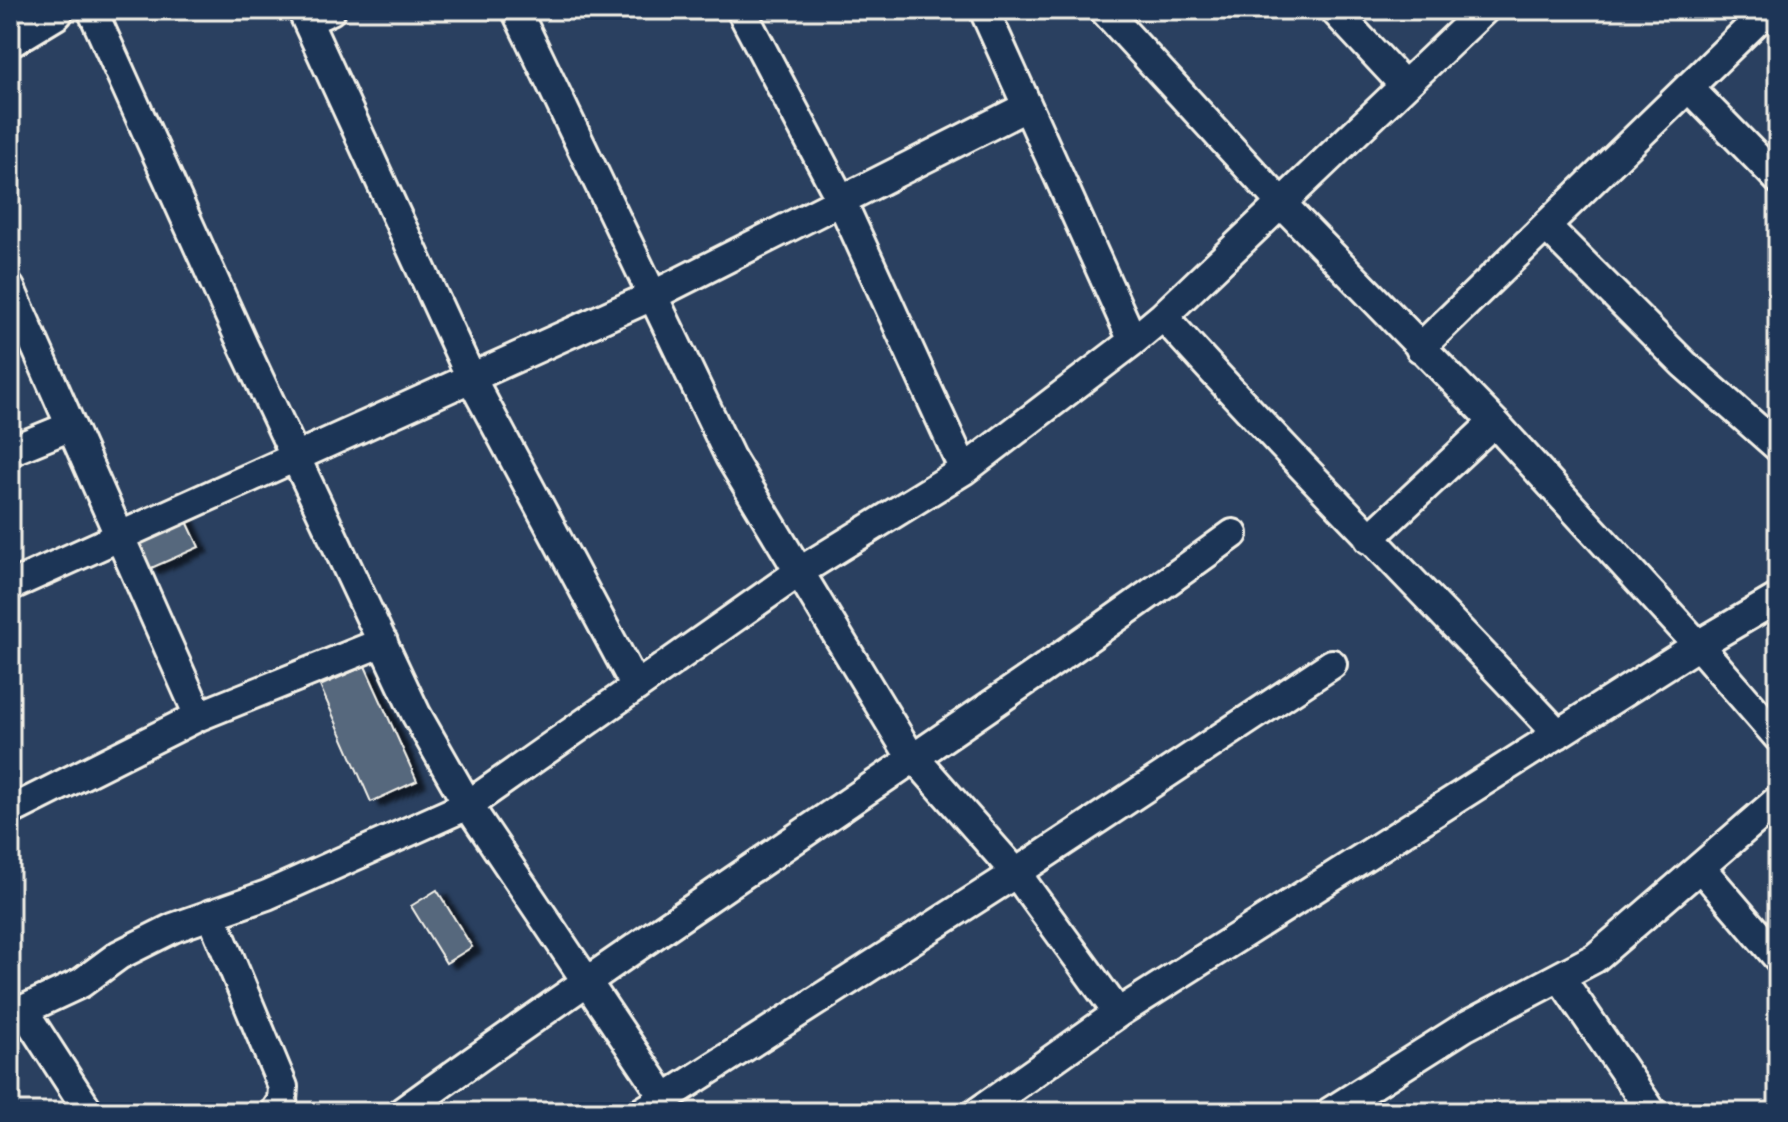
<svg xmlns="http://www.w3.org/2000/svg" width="1788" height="1122" viewBox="0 0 1788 1122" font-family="'Balsamiq Sans',sans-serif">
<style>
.building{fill:#56677d;stroke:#f4f1e8;stroke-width:2;filter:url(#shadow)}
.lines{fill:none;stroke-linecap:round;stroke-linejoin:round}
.street-casing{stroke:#f4f1e8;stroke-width:34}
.secondary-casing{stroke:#f4f1e8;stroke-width:46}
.street{stroke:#1d3557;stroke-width:28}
.secondary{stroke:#1d3557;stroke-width:40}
</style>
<defs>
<filter id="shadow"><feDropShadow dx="9" dy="5" stdDeviation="2" flood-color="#0009"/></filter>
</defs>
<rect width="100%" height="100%" fill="#2a4060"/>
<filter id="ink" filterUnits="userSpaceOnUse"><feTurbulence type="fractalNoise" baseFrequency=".0125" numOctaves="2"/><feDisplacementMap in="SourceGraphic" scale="16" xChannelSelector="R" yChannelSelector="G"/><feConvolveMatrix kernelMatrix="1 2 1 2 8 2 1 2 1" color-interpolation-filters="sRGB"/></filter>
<g filter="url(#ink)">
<path class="building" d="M184,515L199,547L149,569L135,537Z
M365,666L417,781L371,802L320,686Z
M437,890L472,947L446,963L411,906Z"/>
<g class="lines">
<g class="street-casing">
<path id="street" d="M92,10L243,345L416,714L468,805L665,1098L642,1112
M302,10L472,380L636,687
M516,10L730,457L905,747L1016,873L1118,1013
M741,10L840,198L964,470
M1104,10L1282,204L1494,422L1698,645L1778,737
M1334,10L1404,85
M307,21L331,10
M1689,88L1778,179
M1546,226L1684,364L1778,447
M10,288L199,716
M1163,316L1484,10
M1133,341L1163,316C1291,459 1427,594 1558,734
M1420,348L1768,10
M10,451L71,426
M1369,539L1494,422
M10,586L652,296L1026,107
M10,811L199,716L383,642
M1701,868L1778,958
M211,914L283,1087L282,1101L275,1112
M1560,977L1652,1112
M10,1008L23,1010L81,983L119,955L173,928L267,895L468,805L799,572L964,470L1133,341L984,10
M23,1010L89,1112
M665,1098L1016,873L1332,664
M402,1112C676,914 960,733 1233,534
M978,1112L1118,1013L1698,645L1778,598
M1330,1112L1466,1026L1595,958L1778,800"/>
</g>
<g class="secondary-casing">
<path id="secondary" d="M10,36L53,10"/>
</g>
<use href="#street" class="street"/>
<use href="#secondary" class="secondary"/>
</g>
</g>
<rect width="1788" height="1122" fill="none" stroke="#1d3557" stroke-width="40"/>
<rect x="20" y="20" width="1748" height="1082" fill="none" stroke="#f4f1e8" stroke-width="3" filter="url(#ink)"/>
</svg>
